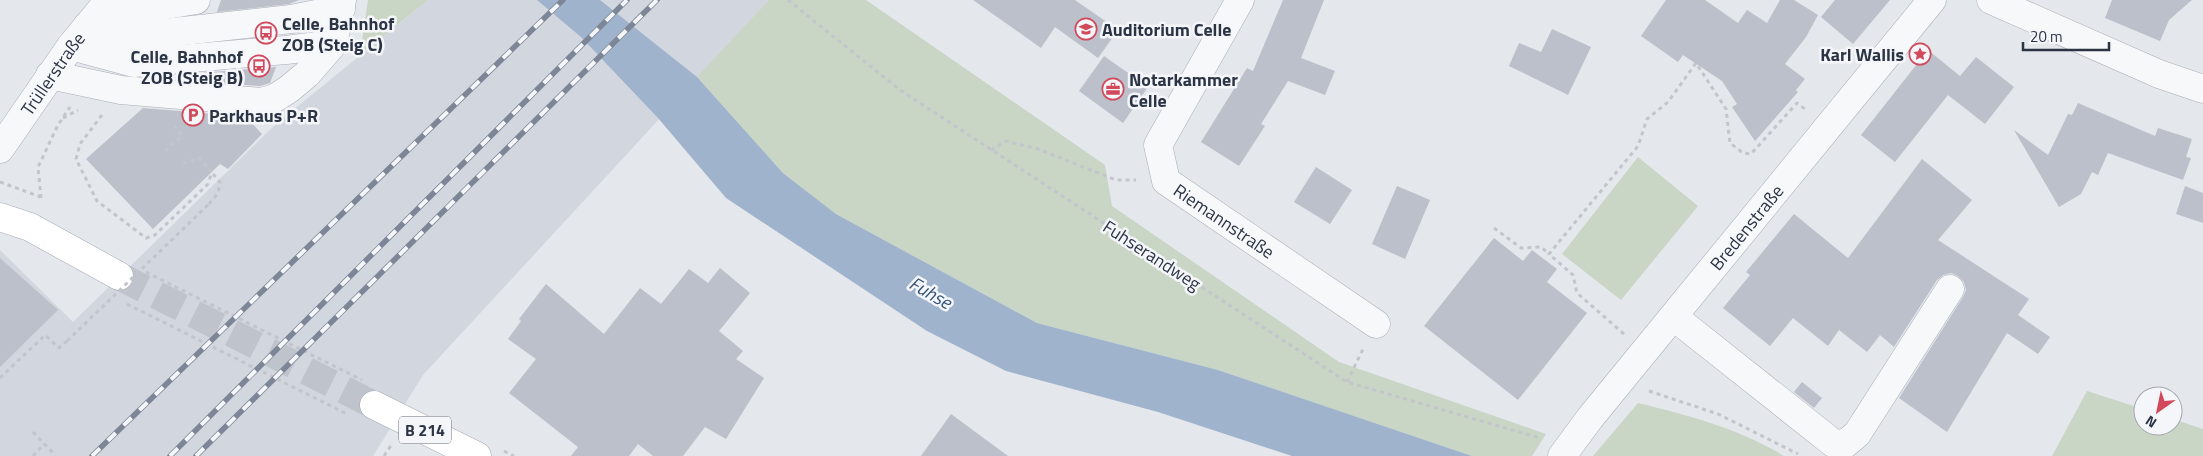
<svg xmlns="http://www.w3.org/2000/svg" width="2203" height="456" viewBox="0 0 2203 456" font-family="'Titillium Web',sans-serif">
<style>
.built{fill:#d2d6de}
.green{fill:#c9d6c5}
.water{fill:#9fb4cc}
.building{fill:#bbc0ca}
.lines{fill:none;stroke-linecap:round;stroke-linejoin:round}
.major-tunnel{stroke:#bfc3cb;stroke-width:28;stroke-dasharray:28 14;stroke-linecap:butt}
.minor-casing{stroke:#a9aeb7;stroke-width:29}
.major-casing{stroke:#a3abb8;stroke-width:29}
.path{stroke:#c2c5cb;stroke-width:3;stroke-dasharray:4 4;stroke-linecap:butt}
.minor{stroke:#f7f8fa;stroke-width:28}
.major{stroke:#fff;stroke-width:28}
.rail-casing{stroke:#7d8696;stroke-width:5.5}
.rail{stroke:#f4f6f9;stroke-width:4;stroke-dasharray:11;stroke-linecap:butt}
.path-bridge{stroke:#c2c5cb;stroke-width:3;stroke-dasharray:4 4;stroke-linecap:butt}
.labels{text-anchor:middle;dominant-baseline:central;stroke-width:5;stroke-linejoin:round;paint-order:stroke}
.shield{fill:#f4f6f9;stroke:#676e7b;stroke-width:1}
.shield-label{font-size:16px;font-weight:bold;fill:#2b3445}
.poi-label{font-size:18px;font-weight:bold;fill:#2b3445;stroke:#f4f6f9;text-anchor:start}
.street-label{font-size:18px;fill:#2b3445;stroke:#f4f6f9}
.water-label{font-size:19px;font-style:italic;fill:#34527a;stroke:#f4f6f9}
</style>
<rect width="100%" height="100%" fill="#e4e7ec"/>
<path class="built" d="M428,0H769L423,375L373,456H0V250L73,322L276,124Z"/>
<path class="green" d="M368,0H428L360,55Z
M769,0H866L1105,165L1112,206L1339,362L1546,434L1532,456H1472L1218,370L1037,323L836,214L783,173L697,77Z
M1638,157L1698,206L1621,300L1562,254Z
M2087,391L2143,409V426H2173V419L2203,429V456H2052Z
M1638,403C1690,416 1738,428 1784,456H1593Z"/>
<path class="water" d="M537,0H600L697,77L783,173L836,214L1037,323L1218,370L1472,456H1292L1158,412L1006,371L927,331L726,198L658,118L581,37Z"/>
<path class="building" d="M221,0H299L289,4L217,12Z
M973,0H1075L1118,30L1098,58L1055,27L1041,48Z
M1283,0H1324L1301,58L1335,71L1325,95L1288,81L1261,124L1265,126L1239,166L1201,142L1247,68L1253,71Z
M1666,0H1705L1738,23L1747,10L1767,23L1780,0H1794L1818,15L1806,37L1785,64L1805,79L1796,90L1798,92L1755,141L1732,107L1737,104L1722,81L1683,55L1678,62L1641,36Z
M1835,0H1890L1853,44L1821,17Z
M2112,0H2192L2169,20L2160,41L2105,18Z
M1552,29L1591,47L1568,95L1509,66L1519,43L1541,52Z
M1928,50L1960,76L1976,57L2014,87L1985,124L1948,95L1895,162L1861,135Z
M1104,56L1148,87L1123,123L1079,91Z
M276,67L270,83L260,86L185,80L189,74Z
M2078,103L2155,136L2158,128L2192,139L2186,157L2191,158L2183,180L2108,153L2098,175L2092,172L2081,194L2059,207L2014,130L2048,155L2068,114L2072,115Z
M143,108L251,117L249,120L262,134L228,169L220,164L153,229L86,159Z
M1922,159L1972,200L1938,240L2029,299L2018,315L2050,337L2038,354L2007,333L1947,432L1899,398L1963,297L1966,290L1964,282L1958,276L1951,273L1943,275L1937,280L1894,347L1880,335L1867,352L1839,330L1828,346L1793,318L1770,346L1723,308L1750,275L1746,272L1794,214L1848,258Z
M1316,167L1352,190L1330,224L1294,202Z
M1397,186L1430,200L1405,259L1372,244Z
M2185,186L2203,193V223L2176,214Z
M1494,238L1523,261L1532,250L1557,269L1547,282L1587,313L1518,400L1424,326Z
M0,258L58,310L0,367Z
M720,268L750,293L719,331L743,351L736,359L764,378L726,439L705,427L683,456H653L638,444L629,456H571L578,447L509,393L536,359L508,339L521,321L519,319L546,284L604,334L640,288L661,304L689,269L708,283Z
M1802,382L1822,398L1814,408L1794,392Z
M951,414L1008,456H921Z"/>
<g class="lines">
<path class="major-tunnel" d="M119,276L374,405"/>
<g class="minor-casing">
<g id="minor">
<path id="s1" d="M1240,0L1158,145L1166,181L1376,324"/>
<path d="M1991,0L2159,74L2203,89"/>
<path d="M104,5L143,9L196,0"/>
<path d="M87,26L123,35H147L291,19L341,9"/>
<path d="M71,46L134,63L286,50L333,44"/>
<path d="M50,75L121,90L262,102L275,98L289,89L307,74L333,44L342,0"/>
<path id="s2" d="M0,149L71,46L109,0"/>
<path d="M1674,317L1833,443L1845,444L1857,434L1950,289"/>
<path id="s3" d="M1562,456L1590,418L1932,0"/>
</g>
</g>
<g class="major-casing">
<path id="major" d="M0,217L30,227L119,276
M374,405L477,456"/>
</g>
<path class="path" d="M788,0L900,90L1347,382L1540,438
M102,115L80,144L76,159L97,201L146,238L155,235L208,184L212,172L199,158L181,164
M63,118L78,110
M991,150L1006,141L1038,149L1116,180H1136
M165,151L182,136L173,124
M0,182L41,197L44,200
M41,198L38,167L58,125L70,107
M209,204L218,193L220,182L212,173
M1494,228L1521,248L1541,247L1549,254
M146,272L362,380
M127,304L347,414
M1624,334L1577,293L1573,275L1549,254L1638,146L1647,119L1668,102L1696,63L1726,109L1730,143L1743,153L1751,154L1797,103L1806,110
M0,378L45,335L59,348L67,341
M1347,382L1363,349
M1649,391L1718,414L1798,454
M33,432L55,455
M504,451L514,456
M33,456L44,444
M384,456L392,444"/>
<use href="#minor" class="minor"/>
<use href="#major" class="major"/>
<g class="rail-casing">
<path id="rail" d="M92,456L563,0
M170,456L627,0
M196,456L657,0"/>
</g>
<use href="#rail" class="rail"/>
<path class="path-bridge" d="M67,341L209,204"/>
</g>
<defs>
<g id="university-ring" transform="scale(1.125)"><circle r="9.5" fill="#f4f6f9" stroke="#d1495b" stroke-width="1.5"/><path d="M0-5L7-2L0 1L-7-2ZM-4 1L0 2.5L4 1V4Q0 6-4 4Z" fill="#d1495b"/></g>
<g id="bus-ring" transform="scale(1.125)"><circle r="9.5" fill="#f4f6f9" stroke="#d1495b" stroke-width="1.5"/><path d="M-5-6H5V4H4V6H2V4H-2V6H-4V4H-5ZM-3.5-4V0h7V-4ZM-3.5 1.2v1.5H-2V1.2ZM2 1.2v1.5H3.5V1.2Z" fill="#d1495b"/></g>
<g id="sight-ring" transform="scale(1.125)"><circle r="9.5" fill="#f4f6f9" stroke="#d1495b" stroke-width="1.5"/><path d="M0-6L1.8-2.2L6-1.7L2.9 1.2L3.7 5.4L0 3.3L-3.7 5.4L-2.9 1.2L-6-1.7L-1.8-2.2Z" fill="#d1495b"/></g>
<g id="office-ring" transform="scale(1.125)"><circle r="9.5" fill="#f4f6f9" stroke="#d1495b" stroke-width="1.5"/><path d="M-6-3h4V-5.5h4V-3h4V5H-6ZM-1-4.5V-3h2v-1.5ZM-6 0V1H6V0Z" fill="#d1495b"/></g>
<g id="parking-ring" transform="scale(1.125)"><circle r="9.5" fill="#f4f6f9" stroke="#d1495b" stroke-width="1.5"/><path d="M-3.5-5.5H1a3.5 3.5 0 0 1 0 7H-1V5.5H-3.5ZM-1-3.4V-.6H.8a1.4 1.4 0 0 0 0-2.8Z" fill="#d1495b"/></g>
</defs>
<g fill-rule="evenodd">
<use href="#university-ring" x="1086" y="29"/>
<use href="#bus-ring" x="266" y="33"/>
<use href="#sight-ring" x="1920" y="54"/>
<use href="#bus-ring" x="259" y="66"/>
<use href="#office-ring" x="1113" y="89"/>
<use href="#parking-ring" x="193" y="115"/>
</g>
<g class="labels">
<rect class="shield" x="399" y="416.5" width="52" height="27" rx="4"/>
<g class="shield-label">
<text x="425" y="430">B 214</text>
</g>
<g class="poi-label">
<text x="282" y="23">Celle, Bahnhof<tspan x="282" dy="21">ZOB (Steig C)</tspan></text>
<text x="1102" y="29">Auditorium Celle</text>
<text x="1904" y="54" text-anchor="end">Karl Wallis</text>
<text x="243" y="56" text-anchor="end">Celle, Bahnhof<tspan x="243" dy="21">ZOB (Steig B)</tspan></text>
<text x="1129" y="79">Notarkammer<tspan x="1129" dy="21">Celle</tspan></text>
<text x="209" y="115">Parkhaus P+R</text>
</g>
<g class="street-label">
<text stroke="none"><textPath href="#s2" startOffset="92">Trüllerstraße</textPath></text>
<text stroke="none"><textPath href="#s1" startOffset="274">Riemannstraße</textPath></text>
<text stroke="none"><textPath href="#s3" startOffset="294">Bredenstraße</textPath></text>
<text transform="translate(1152 255) rotate(33)">Fuhserandweg</text>
</g>
<g class="water-label">
<text transform="translate(931 292) rotate(30)">Fuhse</text>
</g>
</g>
<g transform="translate(2158 411) rotate(213)"><circle r="24" fill="#f4f6f9" stroke="#a4a8b1"/>
<path d="M0-4L9 19L0 12L-9 19Z" fill="#d1495b"/>
<text y="-8" font-size="14" font-weight="bold" text-anchor="middle" fill="#2b3445">N</text>
</g>
<path d="M2023 42v8h86v-8" fill="none" stroke="#2b3445" stroke-width="2.5"/>
<text x="2030" y="42" font-size="15" fill="#2b3445" stroke="#f4f6f9" stroke-width="4" paint-order="stroke">20 m</text>
</svg>
